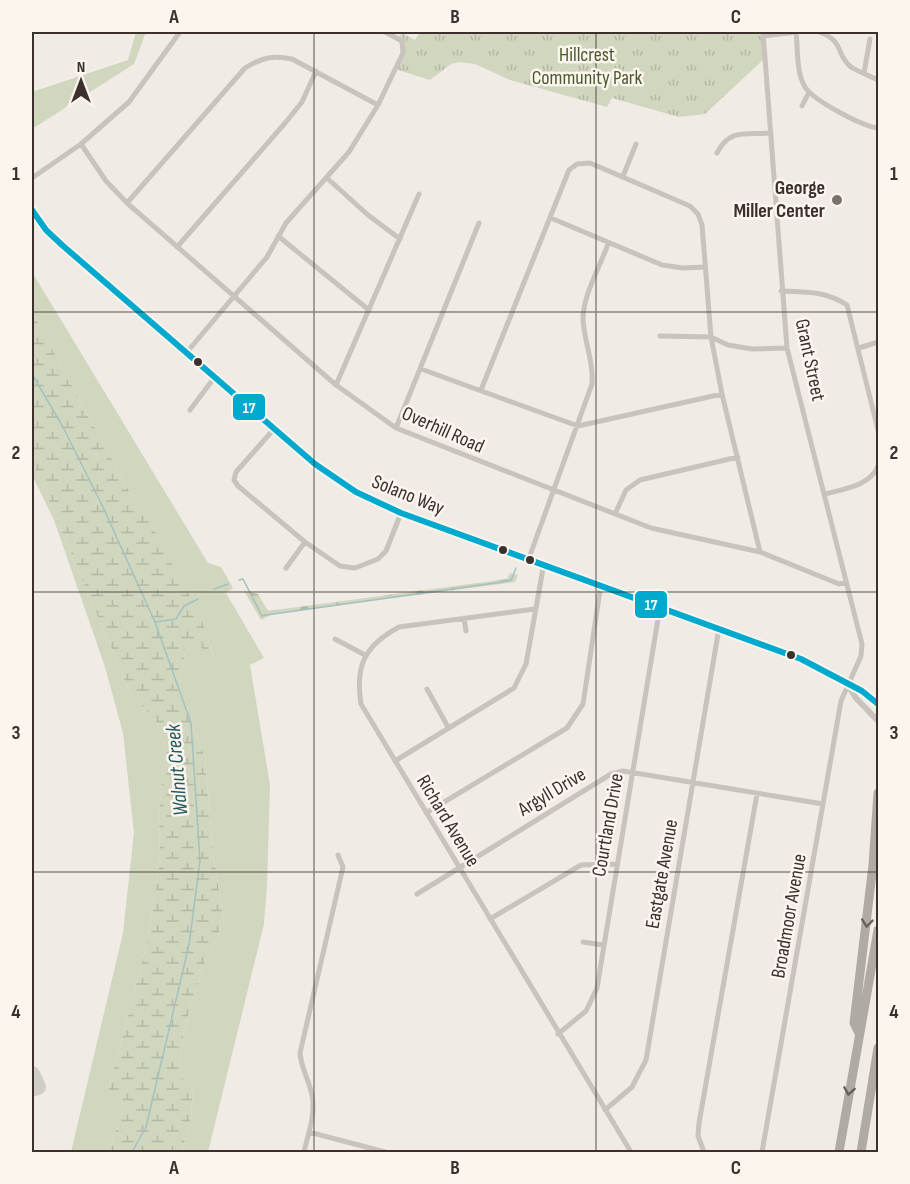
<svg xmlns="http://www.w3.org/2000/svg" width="910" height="1184" viewBox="0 0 910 1184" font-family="'Sofia Sans Condensed',sans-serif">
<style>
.green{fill:#d1d6bf}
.forest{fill:url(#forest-firs)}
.wetland{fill:url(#wetland-marsh)}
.park{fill:url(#park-tufts)}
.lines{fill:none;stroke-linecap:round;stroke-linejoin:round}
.stream{stroke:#a1c2c1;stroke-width:1.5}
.taxiway{stroke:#d0ccc6;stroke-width:16}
.minor{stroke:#c9c3be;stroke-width:5}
.tertiary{stroke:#c9c3be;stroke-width:6}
.motorway{stroke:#afaaa4;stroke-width:9}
.bus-1-casing{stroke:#fbf5ee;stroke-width:10}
.bus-1{stroke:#00a9ce;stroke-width:6}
.oneway{stroke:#69615b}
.grid{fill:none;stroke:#3b302b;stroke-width:1.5;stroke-opacity:0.55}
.poi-dot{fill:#7a716c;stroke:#fbf5ee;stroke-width:2}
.bus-dot{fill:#3b302b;stroke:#fbf5ee;stroke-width:2}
.labels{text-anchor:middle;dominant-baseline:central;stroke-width:5;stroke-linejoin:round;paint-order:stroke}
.park-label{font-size:20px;fill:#4a5a2e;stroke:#fbf5ee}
.poi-label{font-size:20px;font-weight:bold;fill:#3b302b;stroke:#fbf5ee;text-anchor:end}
.street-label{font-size:20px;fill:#3b302b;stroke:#fbf5ee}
.water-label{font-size:21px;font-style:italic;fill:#1f5a5e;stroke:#fbf5ee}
.line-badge{stroke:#fbf5ee;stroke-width:2}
.badge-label{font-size:16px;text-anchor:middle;font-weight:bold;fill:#fff}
.neatline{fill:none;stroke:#3b302b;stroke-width:2}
.grid-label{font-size:20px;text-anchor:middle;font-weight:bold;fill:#3b302b}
</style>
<defs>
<pattern id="forest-firs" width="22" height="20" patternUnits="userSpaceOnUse" patternTransform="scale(1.5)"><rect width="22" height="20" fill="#d1d6bf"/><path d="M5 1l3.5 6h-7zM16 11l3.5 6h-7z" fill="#b4b8a4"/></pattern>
<pattern id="wetland-marsh" width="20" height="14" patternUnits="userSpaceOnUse" patternTransform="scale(1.5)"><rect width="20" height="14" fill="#d1d6bf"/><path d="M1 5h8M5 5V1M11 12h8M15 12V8" fill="none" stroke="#b4b8a4"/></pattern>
<pattern id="park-tufts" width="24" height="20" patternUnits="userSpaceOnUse" patternTransform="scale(1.5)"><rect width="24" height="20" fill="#d1d6bf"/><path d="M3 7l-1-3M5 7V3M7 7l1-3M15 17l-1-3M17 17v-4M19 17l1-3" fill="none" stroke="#b4b8a4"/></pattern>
</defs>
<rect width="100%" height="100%" fill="#f0ebe5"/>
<path class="green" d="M136,32H146L134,64L32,129V92L128,60Z
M32,272L208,563L221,567L233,588L226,593L264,658L250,665L270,785L267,885L264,924L208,1152H182L191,1117L193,1091L179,1074L184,1029L203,967L224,921L213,853L205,757L178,689L185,652L197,644L213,657C204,617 190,599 171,564C158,539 147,513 129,491L32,312Z
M32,461L130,693L156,721L165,744L159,813L160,858L149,936L108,1091L122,1096L123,1108L109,1152H71L123,933L134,833L123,733L105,667L54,520L32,475Z"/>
<path class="forest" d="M510,573L518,575L515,582L273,614L261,620L244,591L258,594L268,611L507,579Z"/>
<path class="wetland" d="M32,312L129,491C147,513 158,538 171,562C191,600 204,615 213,658L197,644L185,652L178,689L205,757L213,853L224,921L203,967L184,1029L179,1074L193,1091L191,1117L182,1152H109L123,1108L122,1096L108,1091L149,936L160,858L159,813L165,744L156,721L130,693L32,461Z"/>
<path class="park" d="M420,32H763L765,58L705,114L679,117L612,98L607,107L510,80L475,64L460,62L451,64L430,80L395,69L403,53L398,38L402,33L415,40Z"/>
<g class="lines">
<path class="stream" d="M32,374L63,427L102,505L155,622L191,723L200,861L189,945L146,1127L132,1152
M239,580L243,579L262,616L266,615L502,582L511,580L516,568
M214,589L228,584
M155,622L176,619L184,606L198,599"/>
<path class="taxiway" d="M32,1074L38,1087L32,1089"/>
<path class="minor" d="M796,32C798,48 796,73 805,87C814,101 862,126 878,128
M819,32C845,41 835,54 851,67C859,72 870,76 878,80
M763,36L797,32
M864,73L870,39
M802,106L809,92
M81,144L106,181L127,203L336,385L396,428L651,528L760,552L839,584L846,582
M717,153C730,128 745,135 771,133
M623,176L636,144
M32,178L81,144L129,102L180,32
M327,178L368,215L400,239
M127,203L245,68C261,58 272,55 292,59L378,105
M551,218L662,265L683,268L705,267
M278,236L369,310
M177,247L286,122L302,102L316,71
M781,291C806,292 826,291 847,305L878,430
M660,336L711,337L728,345L752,349L787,348
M859,348L878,342
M187,352L267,257L286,223L349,152L378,105L403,53L402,41L385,32
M421,369L578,426L722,394
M336,385L419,194
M481,390L569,170L577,164L590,163L690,206L698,214L702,225L711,337L722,394L760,552
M190,410L214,378
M396,428L479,223
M274,429L236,472L234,480L238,486L305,542L340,566L355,568L378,559L386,551L401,513
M825,494C844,489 870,486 878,466
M615,514L626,490L640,480L738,457
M529,558L592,384C594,361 584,342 583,319C583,295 600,267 608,244
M286,568L305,542
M535,609L399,627C364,646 355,666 361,704L631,1152
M464,618L466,631
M335,639L365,655
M427,689L448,727
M395,761L514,688L526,664L544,563
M426,813L567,728L583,704L601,584
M417,894L611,774L623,771L823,804
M490,919L581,865L617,864
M583,942L603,945
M558,1034L586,1011L597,988L660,607
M605,1110L632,1087L646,1060L719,628
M309,1132L385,1152
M304,1152C308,1134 316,1114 312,1095C309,1080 301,1068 300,1053L340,880L343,867L338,855
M704,1152L698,1136L699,1123L757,794
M762,1152L841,701L861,656L862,644L787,348L763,32"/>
<path class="tertiary" d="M32,210L46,230L62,245L315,464L356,492L401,513L801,659L862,691L878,704
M849,687L856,698L878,721"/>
<path class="motorway" d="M859,1033L854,1023L873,865L878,793
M839,1152L878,930
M861,1152L878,1048"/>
<g class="bus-1-casing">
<path id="bus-1" d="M32,210L46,230L62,245L315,464L356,492L401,513L801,659L862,691L878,704"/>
</g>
<use href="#bus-1" class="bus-1"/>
</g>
<defs><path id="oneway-chevron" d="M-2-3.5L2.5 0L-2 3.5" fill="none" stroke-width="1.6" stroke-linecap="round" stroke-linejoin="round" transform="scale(1.5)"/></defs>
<g class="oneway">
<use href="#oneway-chevron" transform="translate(867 923) rotate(96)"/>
<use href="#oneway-chevron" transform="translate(849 1091) rotate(99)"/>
</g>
<path class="grid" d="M314,32V1152M596,32V1152M32,312H878M32,592H878M32,872H878"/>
<circle class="poi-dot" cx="837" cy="200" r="6"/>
<g class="bus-dot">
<circle cx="198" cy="362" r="5"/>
<circle cx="503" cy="550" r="5"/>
<circle cx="530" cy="560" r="5"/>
<circle cx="791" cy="655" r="5"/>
</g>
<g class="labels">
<g class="park-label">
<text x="587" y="55">Hillcrest<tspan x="587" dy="23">Community Park</tspan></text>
</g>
<g class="poi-label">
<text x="825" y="188">George<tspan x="825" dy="23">Miller Center</tspan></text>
</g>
<g class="street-label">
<text transform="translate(810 360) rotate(78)">Grant Street</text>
<text transform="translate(443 430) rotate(24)">Overhill Road</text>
<text transform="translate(408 495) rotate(22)">Solano Way</text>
<text transform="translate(552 792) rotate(-31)">Argyll Drive</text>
<text transform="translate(448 821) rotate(59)">Richard Avenue</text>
<text transform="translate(608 825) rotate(-80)">Courtland Drive</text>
<text transform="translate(662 874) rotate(-80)">Eastgate Avenue</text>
<text transform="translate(789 916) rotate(-80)">Broadmoor Avenue</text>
</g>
<g class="water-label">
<text transform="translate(177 770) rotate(-95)">Walnut Creek</text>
</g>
</g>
<g class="line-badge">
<rect x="232" y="393" width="34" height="28" rx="6" fill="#00a9ce"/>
<rect x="634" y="590" width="34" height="29" rx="6" fill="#00a9ce"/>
</g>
<g class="badge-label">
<text x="249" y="413">17</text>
<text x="651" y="610">17</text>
</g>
<rect width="910" height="1184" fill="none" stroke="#fbf5ee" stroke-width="66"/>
<g transform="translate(81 81)" stroke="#fbf5ee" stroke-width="4.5" paint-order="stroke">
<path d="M0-4.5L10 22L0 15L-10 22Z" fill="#3b302b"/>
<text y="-9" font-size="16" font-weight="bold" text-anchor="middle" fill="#3b302b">N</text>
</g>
<rect x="33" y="33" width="844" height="1118" class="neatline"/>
<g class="grid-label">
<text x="174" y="23">A</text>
<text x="455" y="23">B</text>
<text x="736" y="23">C</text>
<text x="16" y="180">1</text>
<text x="894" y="180">1</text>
<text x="16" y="459">2</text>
<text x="894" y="459">2</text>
<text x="16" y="739">3</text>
<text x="894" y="739">3</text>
<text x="16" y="1018">4</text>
<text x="894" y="1018">4</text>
<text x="174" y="1174">A</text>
<text x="455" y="1174">B</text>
<text x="736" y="1174">C</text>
</g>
</svg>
